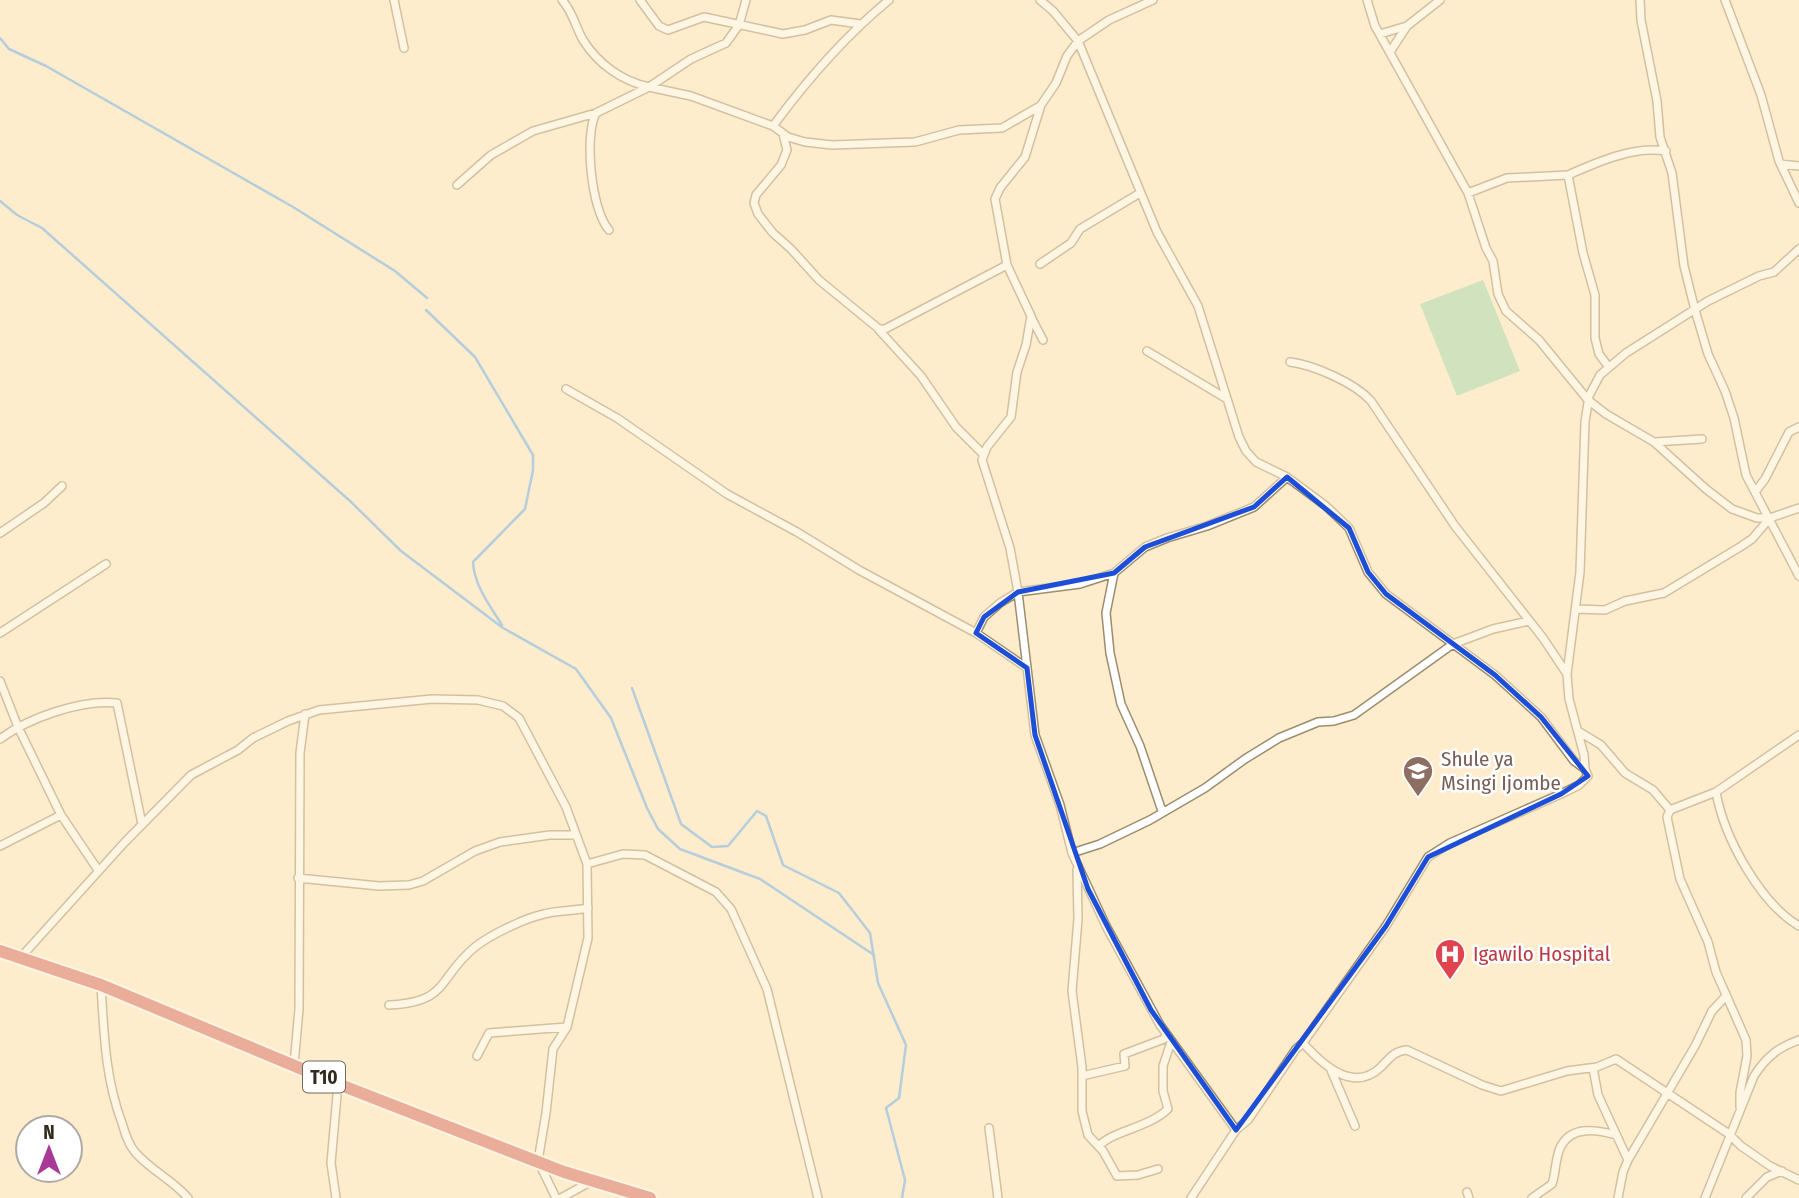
<svg xmlns="http://www.w3.org/2000/svg" width="1799" height="1198" viewBox="0 0 1799 1198" font-family="'Fira Sans Condensed',sans-serif">
<style>
.green{fill:#99d4ae}
.lines{fill:none;stroke-linecap:round;stroke-linejoin:round}
.stream{stroke:#5ea6ef;stroke-width:2.5}
.street-casing{stroke:#9c8d6e;stroke-width:10}
.highway-casing{stroke:#fff;stroke-width:16}
.street{stroke:#fff;stroke-width:7}
.highway{stroke:#d3605e;stroke-width:12}
.marked{fill:none;stroke:#1d4ed8;stroke-width:5;stroke-linejoin:round}
.labels{text-anchor:middle;dominant-baseline:central;stroke-width:5;stroke-linejoin:round;paint-order:stroke}
.shield{fill:#fff;stroke:#6f6b62;stroke-width:2}
.shield-label{font-size:19px;font-weight:bold;fill:#312b1e}
.education-label{font-size:21px;fill:#785e54;stroke:#fff;text-anchor:start}
.health-label{font-size:21px;fill:#be3a42;stroke:#fff;text-anchor:start}
</style>
<rect width="100%" height="100%" fill="#feedcc"/>
<path class="green" d="M1483,280L1520,371L1457,396L1420,304Z"/>
<g class="lines">
<path class="stream" d="M0,38L9,49L46,66L293,207L395,271L427,298
M0,201L17,215L42,228L350,501L401,551L503,628L576,669L611,718L647,808L658,829L680,849L760,879L874,955
M426,310L475,357L533,455V470L525,509L473,562C474,585 490,606 502,625
M632,688L681,824L712,847L728,846L757,811L766,816L783,865L839,893L870,933L878,983L906,1045L899,1098L886,1108L905,1180L902,1198"/>
<g class="street-casing">
<path id="street" d="M394,0L404,48
M562,0C573,12 575,26 583,40C598,64 622,81 649,87L691,59L726,43L739,25L746,0
M640,0L659,26L668,30L704,17L783,34L805,30L831,20L860,24
M1040,0L1053,11L1078,41L1157,232L1198,306L1239,437L1246,451L1256,462L1287,477L1326,506L1349,528L1368,572L1386,594L1495,675L1541,717L1574,761L1585,769L1588,776L1579,785L1561,794L1450,843L1428,857L1386,926L1303,1043L1296,1049L1248,1120L1236,1130L1191,1198
M1153,0L1109,20L1078,41L1067,56L1056,83L1041,105L1025,157L1000,188L995,199L1007,265L1031,316L1026,345L1017,372L1011,417L987,447L982,460L1010,548L1018,592L1035,735L1060,805L1072,853L1106,926L1160,1025L1236,1130
M1367,0L1375,26L1468,193L1486,248L1493,261L1498,294L1506,311L1539,340L1588,400L1606,414L1654,442L1706,489L1732,509L1757,518H1770L1799,508
M1640,0L1641,20L1657,101L1660,137L1672,173L1684,266L1695,310L1708,354L1725,391L1734,418L1746,475L1799,576
M1725,0L1761,95L1779,161L1799,203
M1380,34L1407,26L1440,0
M1390,52L1407,26
M596,113C584,135 591,210 609,230
M773,126L788,137L805,142L832,145L915,142L959,130L1002,128L1040,106
M783,134L787,150L781,165L756,195L754,203L758,214L773,233L791,249L819,280L879,329H885L1007,265
M1781,164L1799,166
M457,185L491,155L533,131L596,113L649,87L691,96L773,126C807,80 845,36 889,0
M1468,193L1507,178L1568,175
M1040,264L1071,243L1080,229L1140,193
M1031,317L1043,340
M879,330L921,376L956,427L983,454
M1147,351L1227,399
M1290,362C1314,365 1355,383 1371,401L1455,526L1543,638L1567,674
M1608,366L1599,354L1595,338V295L1583,253L1568,175C1598,162 1633,146 1666,151
M566,389L617,418L727,494L797,532L859,570L976,633L1027,668
M1655,442L1702,439
M1755,492L1765,479L1789,432L1799,427
M0,533L44,503L62,486
M1576,609L1605,610L1625,601L1664,593L1740,547L1752,539L1770,518
M0,633L106,564
M976,633L984,617L1000,603L1018,592L1080,584L1114,573
M0,681L18,727L61,815L98,870
M1578,731L1601,745L1625,773L1653,790L1670,810
M0,739C28,718 82,699 117,703L142,824
M1585,769L1584,755L1569,699L1567,674L1580,572L1585,422L1589,396L1600,375L1626,353L1708,301L1759,276L1774,272L1799,249
M1716,792C1724,837 1759,902 1799,926
M1162,811L1140,746L1121,704L1110,653L1106,613L1114,573L1145,547L1167,538L1207,526L1254,507L1287,477
M0,846L61,815
M1073,855L1072,853L1100,844L1150,820L1205,788L1245,759L1279,738L1318,722L1334,721L1354,715L1453,644L1493,629L1529,621
M587,864L623,854L645,855L716,892L731,909L767,989L818,1198
M1077,870L1078,919L1072,991L1082,1067V1111L1088,1135L1103,1151L1117,1176L1138,1175L1158,1169
M298,878L379,886L409,885L423,881L475,851L500,842L550,835H575
M22,956L124,843L191,775L238,750L253,738L288,721L319,710L432,699L478,700L503,706L519,718L566,807L587,864L588,938L567,1027L553,1049L546,1113L538,1161L556,1198
M101,985C104,1033 105,1078 122,1123C125,1133 128,1144 135,1152C150,1170 173,1180 188,1198
M389,1005C450,1002 437,978 475,947C490,935 525,918 544,914C558,910 573,911 588,908
M1303,1043C1322,1064 1353,1094 1381,1067C1390,1058 1394,1051 1407,1050L1482,1085L1501,1091L1567,1071L1597,1067L1616,1059L1729,1134L1741,1146L1770,1166L1799,1180
M477,1056L489,1033L567,1027
M294,1065L299,1009L300,753L305,714
M1593,1068L1598,1095L1628,1160
M1331,1070L1355,1126
M1082,1076L1125,1066L1124,1054L1164,1039L1166,1035
M1740,1107V1093L1747,1056L1746,1040L1716,972L1708,942L1680,879L1667,817L1670,810L1716,792L1799,735
M989,1128L998,1198
M1099,1146C1112,1131 1148,1128 1168,1109L1163,1091V1066L1171,1042
M1467,1192L1469,1198
M336,1198L331,1163L338,1084
M561,1198L590,1182
M1532,1198L1552,1184C1556,1173 1555,1157 1561,1146C1572,1125 1598,1130 1616,1135
M1618,1198L1623,1172L1628,1160L1695,1046L1712,1011L1726,996
M1705,1198L1754,1076C1766,1057 1779,1047 1799,1040
M1746,1198L1767,1177L1782,1171"/>
</g>
<g class="highway-casing">
<path id="highway" d="M0,951L101,985L338,1084L564,1172L650,1198"/>
</g>
<use href="#street" class="street"/>
<use href="#highway" class="highway"/>
</g>
<path d="M0 0H1799V1198H0ZM1287,477L1349,528L1368,572L1386,594L1495,675L1541,717L1588,776L1561,794L1428,857L1386,926L1236,1130L1151,1010L1088,889L1035,735L1027,668L976,633L984,617L1018,592L1114,573L1145,547L1254,507Z" fill="#feedcc" fill-opacity=".55" fill-rule="evenodd"/>
<path class="marked" d="M1287,477L1349,528L1368,572L1386,594L1495,675L1541,717L1588,776L1561,794L1428,857L1386,926L1236,1130L1151,1010L1088,889L1035,735L1027,668L976,633L984,617L1018,592L1114,573L1145,547L1254,507Z"/>
<defs>
<g id="school-pin" transform="scale(1.575)"><path d="M0 17L-7.5 6A9.5 9.5 0 1 1 7.5 6Z" fill="#8d6e63" stroke="#fff"/><path d="M0-5L7-2L0 1L-7-2ZM-4 1L0 2.5L4 1V4Q0 6-4 4Z" fill="#fff"/></g>
<g id="hospital-pin" transform="scale(1.575)"><path d="M0 17L-7.5 6A9.5 9.5 0 1 1 7.5 6Z" fill="#e0444e" stroke="#fff"/><path d="M-5-5h3v3.5h4V-5h3V5h-3V1.5h-4V5h-3Z" fill="#fff"/></g>
</defs>
<g fill-rule="evenodd">
<use href="#school-pin" x="1418" y="771"/>
<use href="#hospital-pin" x="1450" y="954"/>
</g>
<g class="labels">
<rect class="shield" x="303" y="1061.5" width="42" height="31" rx="5"/>
<g class="shield-label">
<text x="324" y="1077">T10</text>
</g>
<g class="education-label">
<text x="1441" y="759">Shule ya<tspan x="1441" dy="24">Msingi Ijombe</tspan></text>
</g>
<g class="health-label">
<text x="1473" y="954">Igawilo Hospital</text>
</g>
</g>
<g transform="translate(49 1149)"><circle r="33" fill="#ffffff" stroke="#adaaa5" stroke-width="2"/>
<path d="M0-5L12 26L0 18L-12 26Z" fill="#a83997"/>
<text y="-10" font-size="19" font-weight="bold" text-anchor="middle" fill="#312b1e">N</text>
</g>
</svg>
